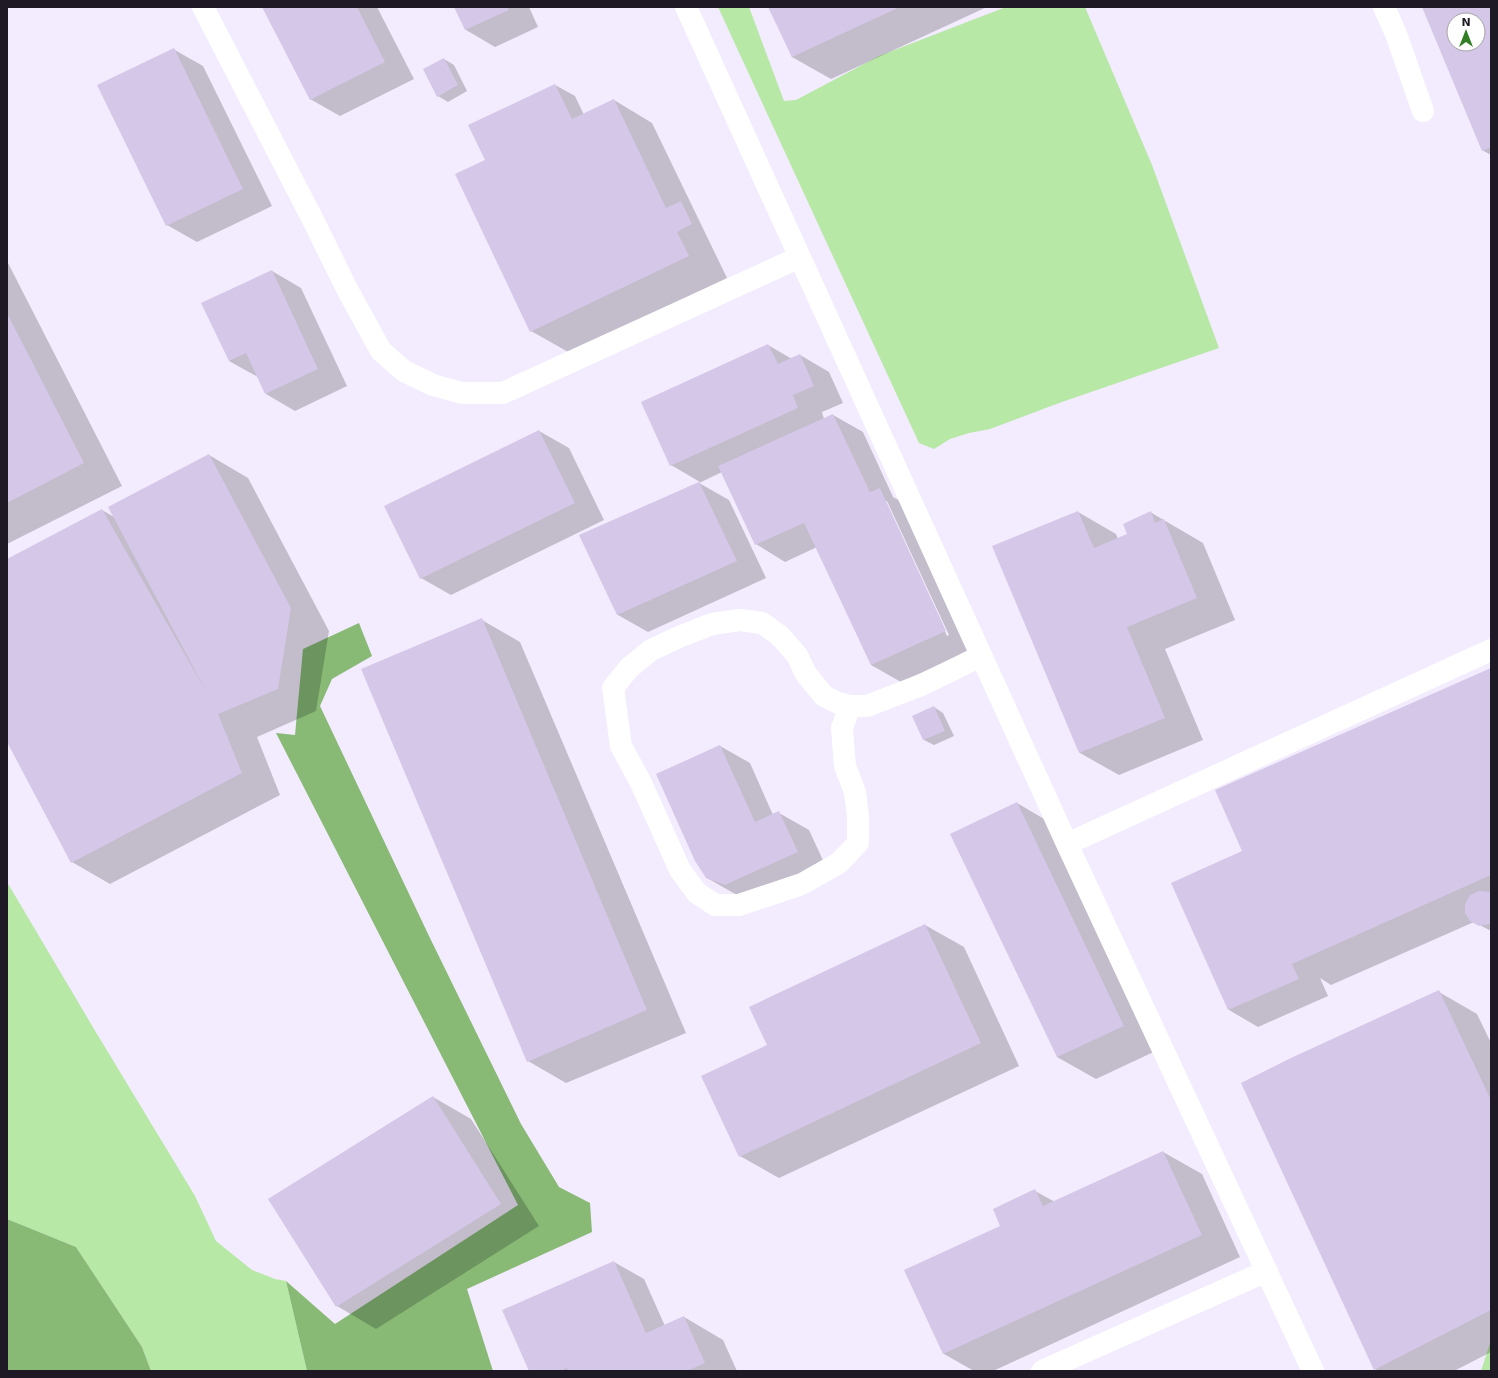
<svg xmlns="http://www.w3.org/2000/svg" width="1498" height="1378" viewBox="0 0 1498 1378" font-family="'DejaVu Sans',sans-serif">
<style>
.green{fill:#b7e8a6}
.forest{fill:#88ba76}
.shadow{fill:#0003;fill-rule:evenodd}
.building{fill:#d5c7e7;fill-rule:evenodd}
.lines{fill:none;stroke-linecap:round;stroke-linejoin:round}
.minor{stroke:#fff;stroke-width:22}
</style>
<rect width="100%" height="100%" fill="#f3ebfe"/>
<path class="green" d="M718,7H749L784,101L796,100L879,56L1006,7H1085L1152,165L1219,348L1059,403L990,429L969,433L950,439L934,449L919,443Z
M7,882L94,1029L195,1196L216,1241L252,1270L275,1279L286,1281L307,1371H151L142,1347L76,1247L7,1219Z
M1491,1340V1371H1481Z"/>
<path class="forest" d="M359,623L372,656L332,679L320,706L429,936L521,1124L559,1187L590,1203L592,1232L467,1289L493,1371H307L286,1281L335,1324L518,1205L276,733L295,735L303,649Z
M7,1219L76,1247L142,1347L151,1371H7Z"/>
<path class="shadow" d="M263,7H377L414,79L340,116L310,99Z
M456,7H529L538,27L495,47L466,30Z
M769,7H987L831,79L792,57Z
M1423,7H1491V155L1482,150ZM1454,20H1478V44H1454Z
M173,49L203,66L272,206L197,242L167,225Z
M444,59L454,65L467,91L448,102L438,96Z
M555,85L575,96L584,115L614,100L652,123L727,278L570,353L531,331L487,160Z
M7,261L122,486L7,544Z
M272,271L301,288L347,386L295,411L266,394L258,377L229,361Z
M768,345L792,359L800,355L829,372L843,403L822,412L824,419L833,415L863,432L893,497L909,506L975,648L901,682L871,665L817,547L785,562L756,544L722,472L699,483L729,500L766,578L648,632L618,615L580,536L700,482L671,465ZM885,501H887L949,635L947,636Z
M539,431L569,448L604,520L451,595L421,578Z
M209,455L248,478L329,631L316,711L257,737L280,795L110,884L72,862L7,739V560L102,510L114,517Z
M1078,512L1116,534L1118,539L1129,534L1150,512L1203,543L1235,620L1165,649L1203,740L1119,775L1080,753Z
M482,620L520,642L686,1033L566,1083L528,1061Z
M1491,669V931L1474,922L1331,985L1320,978L1328,996L1258,1027L1229,1010L1242,852Z
M934,707L943,713L954,736L934,745L924,740Z
M720,746L750,763L773,815L779,813L809,830L827,869L737,895L707,878Z
M1017,803L1056,826L1162,1048L1096,1079L1057,1057Z
M925,925L964,947L1019,1066L779,1178L740,1156L768,1045Z
M1439,992L1477,1014L1491,1043V1352L1454,1371H1378L1375,1369Z
M433,1097L471,1119L539,1226L376,1329L337,1306Z
M1163,1152L1202,1174L1240,1257L993,1371H974L944,1354L905,1271L1002,1226L1035,1191L1055,1202Z
M614,1262L644,1279L665,1326L684,1317L723,1340L737,1371H530Z"/>
<path class="building" d="M262,7H357L385,62L310,100Z
M454,7H507L509,10L465,30Z
M768,7H900L792,57Z
M1422,7H1491V147L1482,151ZM1454,20H1478V44H1454Z
M174,48L243,189L166,226L97,85Z
M444,58L458,85L437,97L423,69Z
M555,84L572,119L614,99L666,208L681,201L692,224L677,232L689,256L530,332L455,174L485,160L468,125Z
M272,270L318,369L265,394L246,353L229,361L201,303Z
M7,313L84,463L7,503Z
M768,344L778,364L800,354L814,386L793,395L798,408L670,466L641,402Z
M833,414L870,492L880,488L946,631L871,665L804,523L755,545L718,466Z
M539,430L575,503L420,579L384,506Z
M209,454L291,608L278,689L218,714L242,773L71,863L7,742V559L102,509L208,695L108,507Z
M699,482L737,561L617,615L579,535Z
M1078,511L1094,548L1127,534L1123,524L1151,511L1155,523L1164,519L1197,598L1127,627L1165,718L1079,753L992,546Z
M482,618L647,1010L527,1062L361,669Z
M1491,668V875L1292,964L1299,979L1228,1010L1171,883L1242,851L1215,790Z
M934,706L945,731L923,740L912,716Z
M720,745L755,822L779,811L798,852L725,885L706,878L695,861L656,774Z
M1017,802L1124,1026L1057,1057L950,834Z
M1479,891L1489,892L1491,894V923L1489,924L1479,926L1470,921L1465,913V904L1470,895Z
M925,924L981,1043L739,1157L701,1076L767,1045L749,1007Z
M1439,990L1491,1100V1310L1374,1370L1241,1083L1291,1058Z
M433,1096L501,1204L336,1307L268,1199Z
M1163,1151L1202,1235L943,1354L904,1270L1000,1226L993,1209L1035,1189L1043,1206Z
M614,1261L646,1333L684,1316L705,1363L687,1371H568L567,1368L560,1371H529L502,1310Z"/>
<g class="lines">
<path class="minor" d="M203,7L313,220L347,289L381,351L404,371L433,385L462,393H503L800,257
M686,7L1067,844L1313,1371
M1384,7L1396,34L1423,111
M850,706L842,728L843,741L845,766L855,792L858,817V843L839,863L802,884L739,905H715L697,893L680,870L641,783L621,746L613,688L629,668L651,650L679,637L712,624L740,620L762,623L780,636L797,655L806,674L824,696L838,703L850,706H867L924,684L981,656
M1067,844L1491,650
M1042,1371L1267,1271"/>
</g>
<rect width="1498" height="1378" fill="none" stroke="#1e1924" stroke-width="16"/>
<g transform="translate(1466 32)"><circle r="19" fill="#ffffff" stroke="#a5a3a7"/>
<path d="M0-3L7 15L0 10L-7 15Z" fill="#337d25"/>
<text y="-6" font-size="11" font-weight="bold" text-anchor="middle" fill="#1e1924">N</text>
</g>
</svg>
